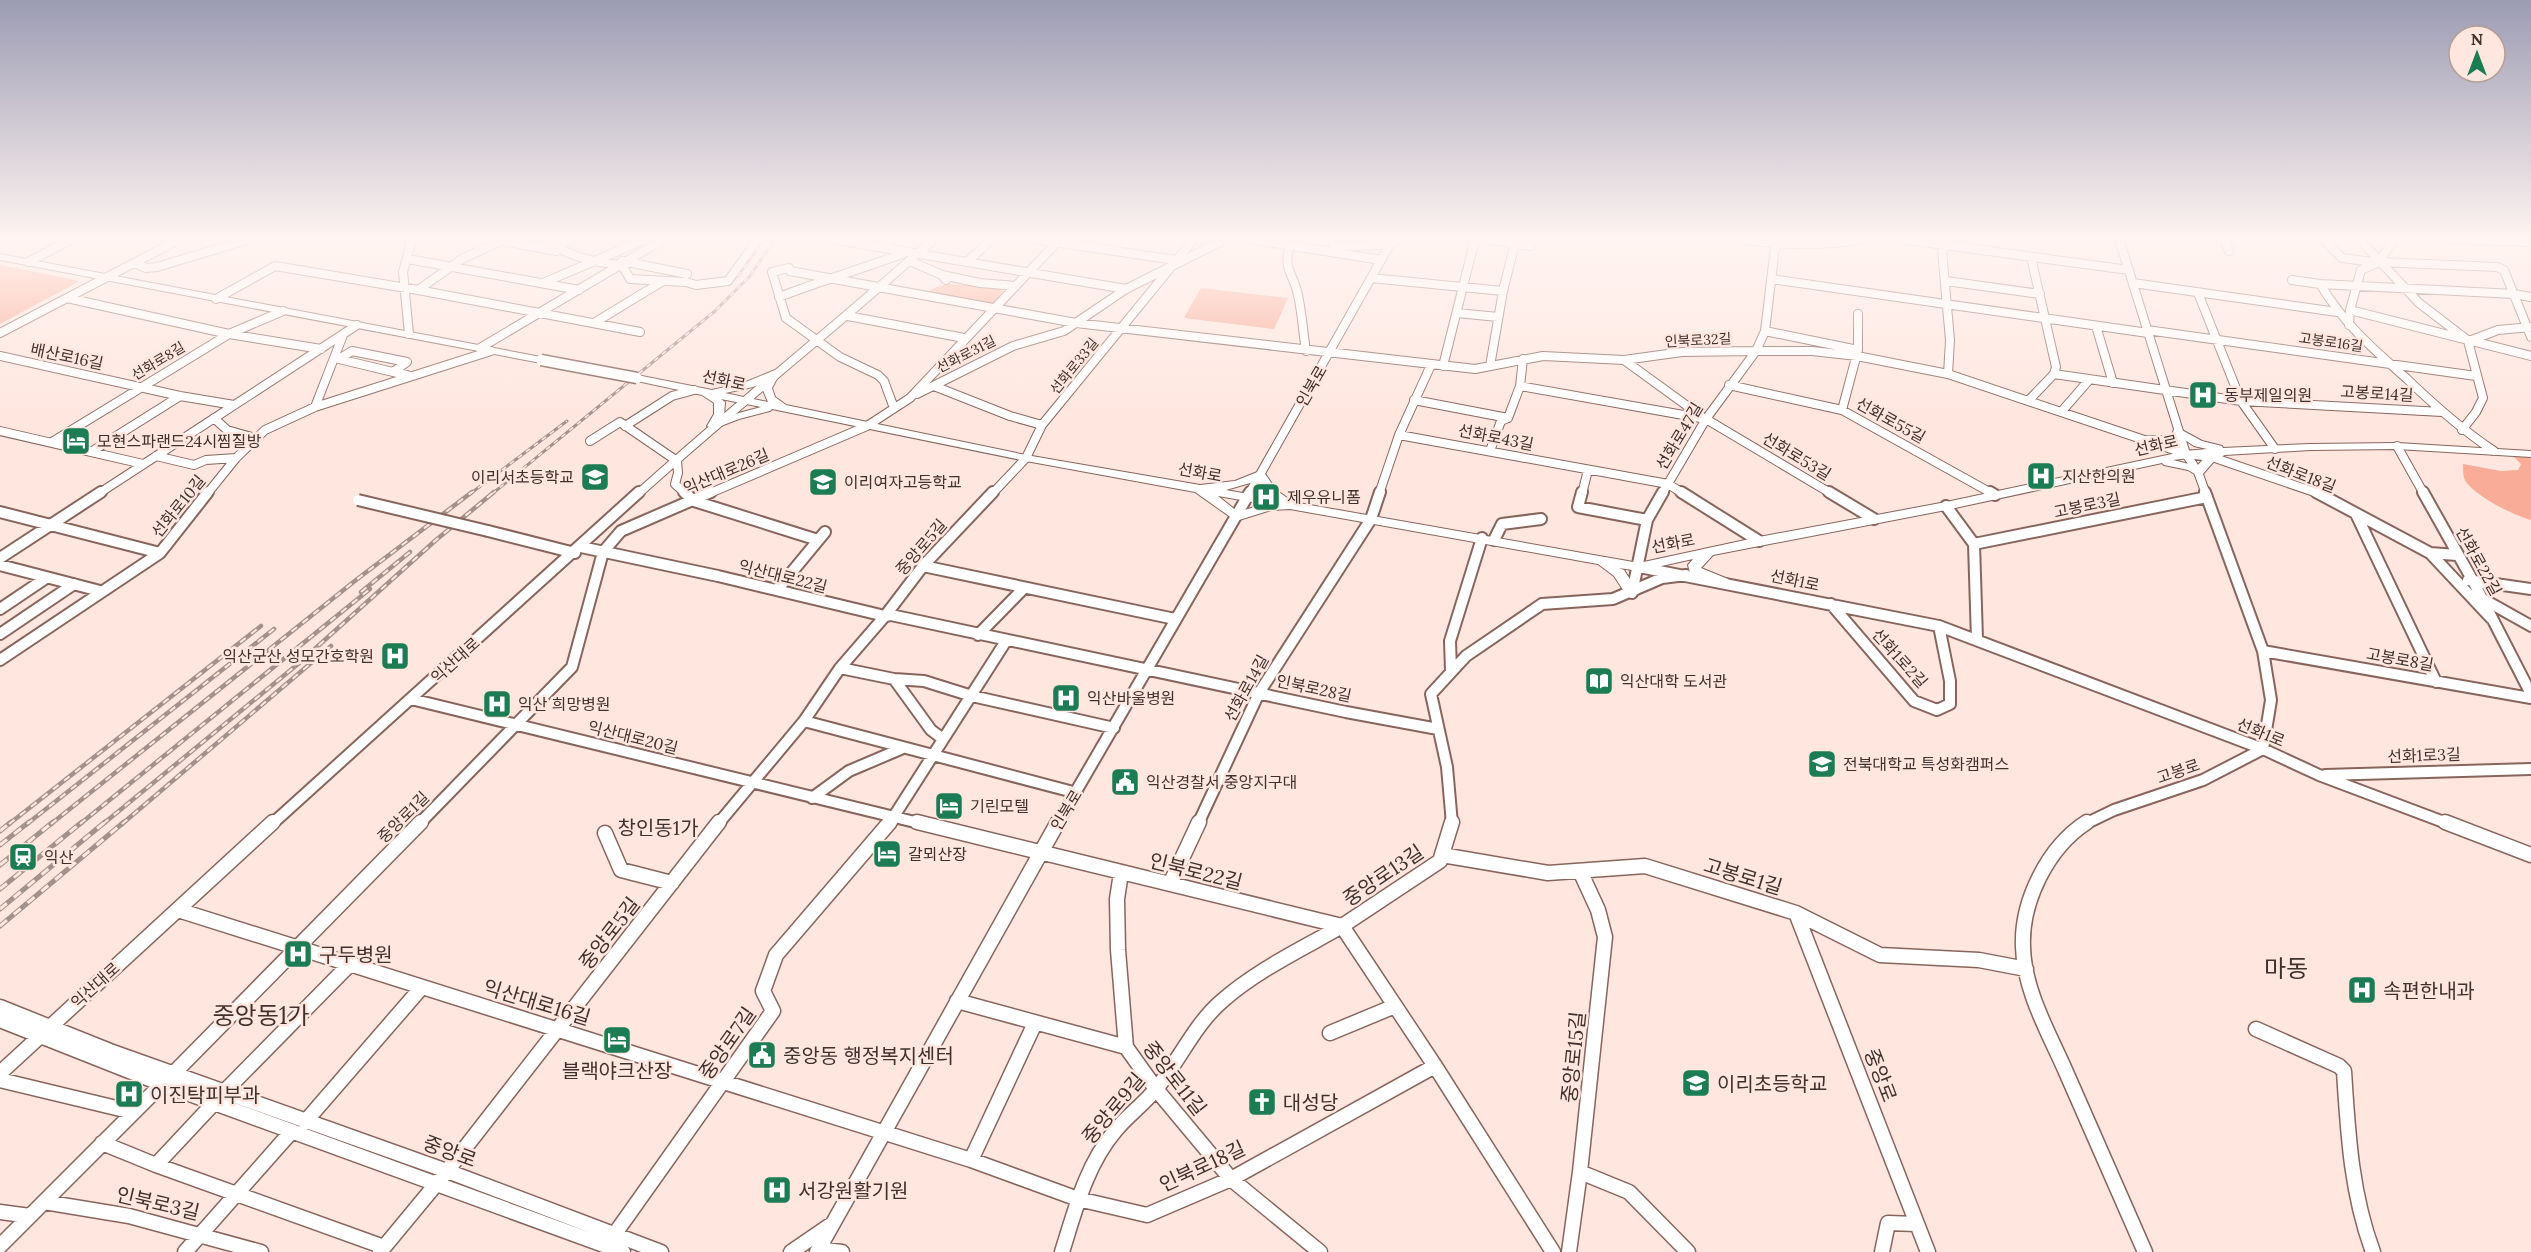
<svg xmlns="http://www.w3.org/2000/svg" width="2531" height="1252" viewBox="0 0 2531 1252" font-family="Lora,'Noto Sans KR',serif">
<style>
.green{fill:#f9ac97}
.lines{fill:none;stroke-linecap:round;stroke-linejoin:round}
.minor-far2-casing{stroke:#88655c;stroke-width:10}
.minor-far1-casing{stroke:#88655c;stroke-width:14}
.minor-casing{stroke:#88655c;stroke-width:17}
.major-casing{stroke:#88655c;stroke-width:2}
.minor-far2{stroke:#fff;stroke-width:8}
.minor-far1{stroke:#fff;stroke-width:10}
.minor{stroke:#fff;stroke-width:14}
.major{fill:#fff;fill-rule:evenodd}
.rail-far2-casing{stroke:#a5918c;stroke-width:3}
.rail-far1-casing{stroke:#a5918c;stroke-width:4.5}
.rail-casing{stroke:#a5918c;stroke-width:5}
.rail-far2{stroke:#ffe7e0;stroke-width:1.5;stroke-dasharray:5;stroke-linecap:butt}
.rail-far1{stroke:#ffe7e0;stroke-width:2;stroke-dasharray:7;stroke-linecap:butt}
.rail{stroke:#ffe7e0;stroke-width:3;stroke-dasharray:9;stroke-linecap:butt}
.minor-bridge-casing{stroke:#88655c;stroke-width:14;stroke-linecap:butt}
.major-bridge-casing{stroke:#88655c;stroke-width:13;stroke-linecap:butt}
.minor-bridge{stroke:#fff;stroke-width:10}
.major-bridge{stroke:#fff;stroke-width:10}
.labels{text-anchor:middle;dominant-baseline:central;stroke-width:5;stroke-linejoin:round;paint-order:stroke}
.far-street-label{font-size:14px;fill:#40312d;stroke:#ffe7e0}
.street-label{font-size:16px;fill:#40312d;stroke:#ffe7e0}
.poi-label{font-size:16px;fill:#40312d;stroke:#ffe7e0;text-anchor:start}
.quarter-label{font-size:20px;fill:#40312d;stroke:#ffe7e0}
.near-street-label{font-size:20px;fill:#40312d;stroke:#ffe7e0}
.near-poi-label{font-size:20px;fill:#40312d;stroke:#ffe7e0;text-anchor:start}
.near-quarter-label{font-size:24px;fill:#40312d;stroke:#ffe7e0}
</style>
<rect width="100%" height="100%" fill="#ffe7e0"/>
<path class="green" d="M0,265L76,280L78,282L0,324Z
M947,284L1006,287L993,304L927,294L934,288Z
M1201,288L1288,298L1274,329L1184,318Z
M2512,455L2531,457V520C2515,516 2470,494 2464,478C2463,474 2463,468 2463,464L2501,471L2518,470L2521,464Z"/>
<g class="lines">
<g class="minor-far2-casing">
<path id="minor-far2" d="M492,239L556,251
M542,239C570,256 589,262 622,265L630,279L686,282L696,285L728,281L757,241L753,239
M831,239L1126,289
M1034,239L1175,260
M1249,239L1381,260
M1486,239L1530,246
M1740,239C1781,245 1821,247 1862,239
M1900,239L2129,270
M1941,239L1950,340L1948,374
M2119,239L2186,454L2198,472L2206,494
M2224,239L2229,251
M2323,239L2342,258L2373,262
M2359,239L2419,303L2466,339
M2450,239L2531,242
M556,245L575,239
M1290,246C1282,269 1294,274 1298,295C1302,313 1303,332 1306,351
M876,247L893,239
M1333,247L1379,245L1405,239
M408,259L579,290
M622,261L687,274
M910,261L942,275L946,280
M28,262L72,239
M967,262L992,239
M2379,262L2394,239
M135,263L146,268L157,267L250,239
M942,275L980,283L1016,286
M1371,278L1503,291
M1771,279L2148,333
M2292,280L2320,284
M1946,281L2040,294
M543,283L646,239
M2133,283L2337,312
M418,290L462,259L503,240
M2198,293L2241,401L2275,449
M779,297C820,281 861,269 902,254
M67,298L229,334L321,349
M216,299L275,266L418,290L640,332
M2350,310L2531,356
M1457,313L1498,317
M848,316L964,338
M594,323L663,281
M2349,325L2350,310L2361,270L2379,262L2497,267L2504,270L2531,337
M2096,326L2113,383
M2147,330L2476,376
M1765,331L1858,350
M0,333L180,239
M409,334L403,272L412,239
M2469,341L2498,330L2531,327
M480,348L664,239
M352,351L407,362L393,372L339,359Z
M0,356L180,396L234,405
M1624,360L1701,416
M1443,366L1475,239
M1490,366L1503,291L1515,243
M393,372L407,375
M2054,374L2241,401L2442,412
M1729,385L1842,410L1993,494
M934,386L1010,416L1042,425
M1520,386L1706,419L1832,494
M917,394L1013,346L1064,331L1126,289L1226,239
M1414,400L1508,418
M2029,400L2054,374L2056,367L2031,257
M315,407L343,335
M894,408L884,381L878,375L840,357L786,318L772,272L789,268L790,271L1076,323L1475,369L1543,356L1624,360L1682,352L1756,351H1812L1857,356L1948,374L2186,454L2212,457L2320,494
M1842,410L1858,350V314
M2062,411L2089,380
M214,418L227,430L255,438
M625,426L672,396L694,390
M2462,430L2476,412L2483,398L2468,341
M0,431L143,464
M1399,435L1668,484L1684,494
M590,441L620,422L677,461L678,473L675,484L686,494
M52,442L229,334L283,311
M2397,446L2424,494
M1490,451L1501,421L1508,418L1520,386L1523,359
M2494,451C2462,430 2434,405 2406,378C2371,347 2345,325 2320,284L2514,294L2531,297
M91,452L180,396
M156,456L194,465L206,460L236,458
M98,494L357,325
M207,494L236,458L265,430L315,407L491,351
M638,494C735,406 837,326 934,239
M708,494L867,426L910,398L1060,239
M992,494L1026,458L1042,425L1194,239
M1249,494L1393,239
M1379,494L1399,435L1431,365
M1582,494L1588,470
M1662,494L1706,419L1756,351L1765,331L1776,239"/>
</g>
<g class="minor-far1-casing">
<path id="minor-far1" d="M684,492L694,501L818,540
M1582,492L1578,507L1647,520
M1681,492L1759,541
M1829,492L1874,519
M1990,492L1995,495
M2316,492L2430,553L2491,618
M2423,492L2473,581L2531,694
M1946,506L1974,544L1977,639
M0,512L160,553
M2356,514L2436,682
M488,531L575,553
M1494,540L1502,524L1541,519
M1974,544L2207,497
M581,547L718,576L885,616L891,615L1346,712L1438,729
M2430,553L2457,555
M0,558L101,492
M0,565L100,591
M923,566L1175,619
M1639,567L1939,626L2263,749L2319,775L2449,824
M2468,580L2531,589
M777,590L825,532
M1632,593L1647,520L1663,492
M2483,599L2531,626
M1831,604L1914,701L1937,710L1950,704V681L1939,626
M0,609L46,578
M0,634L74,584
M978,635L1024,588
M2263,651L2531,698
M0,660L160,553L208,492
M840,668L894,679L924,681L972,696L1114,728
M1451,671L1450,641L1482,538
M894,679L931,730L943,739
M411,699L923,824
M804,721L1077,793
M2325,775L2531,769
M812,798L849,771L903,748
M272,824L639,492
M419,824L572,667L603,552L621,531L711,492
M718,824L804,721L840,668L885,616L923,566L993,492
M889,824L1006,641
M1057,824L1250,492
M1198,824L1259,693L1371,519L1380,492
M1452,824L1447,767L1431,694L1466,656L1542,604L1613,599L1662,578L1686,575
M2085,824L2114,810L2203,780L2263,749L2271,700L2263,651L2205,492"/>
</g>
<g class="minor-casing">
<path id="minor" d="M917,822L1342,926
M1452,822L1440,861L1342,926L1435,1066L1553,1252
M2087,822C2048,847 2021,901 2023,947C2024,991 2049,1033 2066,1072C2092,1132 2119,1192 2145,1252
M2445,822L2531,855
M605,833L621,870L672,883
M1442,855L1548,873L1645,866L1796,913L1880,955L1979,960L2026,969
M1121,873L1117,899L1118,950L1126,1047L1156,1089L1231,1179L1320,1252
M1170,884L1199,822
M178,910L971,1160L1078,1199L1147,1215L1231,1179L1435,1066
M1796,913L1928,1252
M957,1001L1126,1047
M0,1007L110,1051L447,1171L661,1252
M0,1020L162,1084L623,1252
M2256,1029L2339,1066L2344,1071C2348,1133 2351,1193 2373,1252
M1330,1033L1395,1006
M0,1073L273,822
M173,1074L421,822
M0,1080L133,1112
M225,1091L351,963
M305,1122L422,987
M102,1143L156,1165L384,1247
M971,1160L1035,1023
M156,1165L215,1102
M1580,1172L1629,1192L1688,1252
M44,1202L129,1216L261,1252
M0,1212L30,1216
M614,1235L773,1011L763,991L776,955L890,822
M0,1246L162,1084
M825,1250L842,1252
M185,1252L292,1131
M380,1252L447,1171L719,822
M791,1252L829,1226
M817,1252L1058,822
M1062,1252C1075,1211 1086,1165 1115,1131C1127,1116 1144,1104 1156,1089C1179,1061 1194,1025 1222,1001C1257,970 1302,949 1342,926
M1569,1252L1580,1172L1605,937L1598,910L1580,871
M1882,1252L1888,1223L1916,1224"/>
</g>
<g class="major-casing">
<path id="major" d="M0,254L541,357L546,360L541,363L0,260Z
M775,370L780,373L772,388L775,397L786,405L1026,455L1200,485L1235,481L1260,471L1264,472L1276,490L1293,502L1639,563L1759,537L1946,502L2186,451L2207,449L2194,446L2182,438C2169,444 2152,447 2140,439C2148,433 2162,438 2172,435L2174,429L2178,428L2202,441L2222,446L2223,448L2310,444L2397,443L2531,451V457L2397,449L2310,450L2225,455L2216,459L2202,475L2198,476L2188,470L2164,465L2162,463L1946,510L1713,555L1701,568L1728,579L1730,582L1728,585L1723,586L1690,573L1688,565L1693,559L1639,571L1619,568L1624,570L1639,593L1632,597L1627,596L1614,576L1598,564L1290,509L1271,510L1236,521L1195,492L1026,461L772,409L770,411L739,419L713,429L707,426L714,414V403L702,395L637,381L632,378L637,375L712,390L746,382ZM765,382L762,388L768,402L725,393L753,387ZM721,399L761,407L724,417L725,402ZM2206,456L2197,466L2173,460ZM1257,481L1271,498L1226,490ZM1218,496L1264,504L1238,512Z"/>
</g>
<use href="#minor-far2" class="minor-far2"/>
<use href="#minor-far1" class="minor-far1"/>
<use href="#minor" class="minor"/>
<use href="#major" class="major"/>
<g class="rail-far2-casing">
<path id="rail-far2" d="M738,276L764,239
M470,494L567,421
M492,494L715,311L750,276L775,239"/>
</g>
<g class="rail-far1-casing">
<path id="rail-far1" d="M361,592L410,552
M9,824L261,626
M27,824L274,629
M51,824L356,580L472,492
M80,824L370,589
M103,824L298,664L436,540L494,492
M122,824L331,646"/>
</g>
<g class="rail-casing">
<path id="rail" d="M0,831L11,822
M0,845L29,822
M0,865L53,822
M0,889L82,822
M0,909L105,822
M0,926L124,822"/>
</g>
<use href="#rail-far2" class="rail-far2"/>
<use href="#rail-far1" class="rail-far1"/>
<use href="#rail" class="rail"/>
<g class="minor-bridge-casing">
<path id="minor-bridge" d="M358,500L488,531"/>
</g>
<g class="major-bridge-casing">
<path id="major-bridge" d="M541,360L637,378"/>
</g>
<use href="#minor-bridge" class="minor-bridge"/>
<use href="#major-bridge" class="major-bridge"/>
</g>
<linearGradient id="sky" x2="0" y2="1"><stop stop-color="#9c9cb3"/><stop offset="0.58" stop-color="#fff4f1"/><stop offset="1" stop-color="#fff4f1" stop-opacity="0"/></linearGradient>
<rect width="2531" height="414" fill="url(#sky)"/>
<defs>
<g id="hospital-square" transform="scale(1.5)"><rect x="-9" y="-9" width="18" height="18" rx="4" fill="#1c7c53" stroke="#ffe7e0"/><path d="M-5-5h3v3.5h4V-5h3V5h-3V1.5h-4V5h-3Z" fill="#fff"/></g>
<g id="hotel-square" transform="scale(1.5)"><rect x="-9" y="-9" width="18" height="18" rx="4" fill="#1c7c53" stroke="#ffe7e0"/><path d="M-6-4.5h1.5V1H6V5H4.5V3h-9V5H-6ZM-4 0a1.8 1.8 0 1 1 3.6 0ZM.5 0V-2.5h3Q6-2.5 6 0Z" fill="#fff"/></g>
<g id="school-square" transform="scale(1.5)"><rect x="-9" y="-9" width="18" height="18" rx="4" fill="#1c7c53" stroke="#ffe7e0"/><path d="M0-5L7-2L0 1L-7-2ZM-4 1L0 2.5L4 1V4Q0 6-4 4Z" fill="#fff"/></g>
<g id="library-square" transform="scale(1.5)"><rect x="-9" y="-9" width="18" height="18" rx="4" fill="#1c7c53" stroke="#ffe7e0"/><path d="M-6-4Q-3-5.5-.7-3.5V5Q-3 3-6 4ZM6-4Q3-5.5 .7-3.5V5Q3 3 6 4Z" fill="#fff"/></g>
<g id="university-square" transform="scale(1.5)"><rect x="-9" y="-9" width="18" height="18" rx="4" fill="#1c7c53" stroke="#ffe7e0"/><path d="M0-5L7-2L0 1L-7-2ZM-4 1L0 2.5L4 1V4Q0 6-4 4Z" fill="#fff"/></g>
<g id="civic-square" transform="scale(1.5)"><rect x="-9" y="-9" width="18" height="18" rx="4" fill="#1c7c53" stroke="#ffe7e0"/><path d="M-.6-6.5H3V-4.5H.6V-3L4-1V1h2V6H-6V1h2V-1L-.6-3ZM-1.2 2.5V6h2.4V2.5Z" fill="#fff"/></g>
<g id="station-square" transform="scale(1.5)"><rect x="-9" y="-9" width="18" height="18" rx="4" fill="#1c7c53" stroke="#ffe7e0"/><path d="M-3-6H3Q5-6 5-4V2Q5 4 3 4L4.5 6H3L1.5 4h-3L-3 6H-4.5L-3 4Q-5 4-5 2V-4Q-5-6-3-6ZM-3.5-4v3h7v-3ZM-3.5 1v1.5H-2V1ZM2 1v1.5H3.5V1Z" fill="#fff"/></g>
<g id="church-square" transform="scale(1.5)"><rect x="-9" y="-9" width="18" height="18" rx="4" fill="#1c7c53" stroke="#ffe7e0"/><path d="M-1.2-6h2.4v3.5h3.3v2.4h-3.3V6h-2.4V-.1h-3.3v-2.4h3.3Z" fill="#fff"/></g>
</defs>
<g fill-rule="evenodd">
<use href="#hospital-square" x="2203" y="395"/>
<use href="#hotel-square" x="76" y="441"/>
<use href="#hospital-square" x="2041" y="476"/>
<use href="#school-square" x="595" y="477"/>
<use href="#school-square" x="823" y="482"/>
<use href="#hospital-square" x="1266" y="497"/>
<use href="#hospital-square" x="395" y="656"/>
<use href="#library-square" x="1599" y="681"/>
<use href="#hospital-square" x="1066" y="698"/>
<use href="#hospital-square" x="497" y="704"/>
<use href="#university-square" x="1822" y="764"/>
<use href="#civic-square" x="1125" y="782"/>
<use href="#hotel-square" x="949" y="806"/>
<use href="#hotel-square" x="887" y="854"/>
<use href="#station-square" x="23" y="857"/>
<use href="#hospital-square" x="298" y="954"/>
<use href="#hospital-square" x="2362" y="990"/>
<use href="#hotel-square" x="617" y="1040"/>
<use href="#civic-square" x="762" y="1055"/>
<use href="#school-square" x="1696" y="1083"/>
<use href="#hospital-square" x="129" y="1094"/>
<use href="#church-square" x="1262" y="1102"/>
<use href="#hospital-square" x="777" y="1190"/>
</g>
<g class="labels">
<g class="far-street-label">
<text transform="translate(1698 340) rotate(-3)">인북로32길</text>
<text transform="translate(2331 342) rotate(8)">고봉로16길</text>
<text transform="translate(966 354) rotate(-27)">선화로31길</text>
<text transform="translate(158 361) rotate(-31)">선화로8길</text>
<text transform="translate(1074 366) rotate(-51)">선화로33길</text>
</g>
<g class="street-label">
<text transform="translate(67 356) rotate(12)">배산로16길</text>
<text transform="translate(724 380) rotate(12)">선화로</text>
<text transform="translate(1311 386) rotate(-60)">인북로</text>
<text transform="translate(2377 393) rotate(3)">고봉로14길</text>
<text transform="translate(1891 420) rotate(29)">선화로55길</text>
<text transform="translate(1679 436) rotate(-59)">선화로47길</text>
<text transform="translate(1496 437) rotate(11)">선화로43길</text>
<text transform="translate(2156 445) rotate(-13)">선화로</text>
<text transform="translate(1797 456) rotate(31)">선화로53길</text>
<text transform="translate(726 471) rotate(-23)">익산대로26길</text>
<text transform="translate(1200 472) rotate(10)">선화로</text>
<text transform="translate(2301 474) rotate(21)">선화로18길</text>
<text transform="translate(2087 505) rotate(-12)">고봉로3길</text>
<text transform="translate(178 506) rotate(-51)">선화로10길</text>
<text transform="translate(1673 543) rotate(-11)">선화로</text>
<text transform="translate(921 547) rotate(-49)">중앙로5길</text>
<text transform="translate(2479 561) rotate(61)">선화로22길</text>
<text transform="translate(783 576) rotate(14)">익산대로22길</text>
<text transform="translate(1795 580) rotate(12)">선화1로</text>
<text transform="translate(1900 658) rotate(48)">선화1로2길</text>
<text transform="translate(2400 659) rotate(10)">고봉로8길</text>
<text transform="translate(455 660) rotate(-42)">익산대로</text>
<text transform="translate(1246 688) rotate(-61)">선화로14길</text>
<text transform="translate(1314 688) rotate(12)">인북로28길</text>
<text transform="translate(2261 732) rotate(22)">선화1로</text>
<text transform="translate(633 737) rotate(14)">익산대로20길</text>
<text transform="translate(2424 755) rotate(-2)">선화1로3길</text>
<text transform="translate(2178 771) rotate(-19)">고봉로</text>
<text transform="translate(1066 810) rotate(-59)">인북로</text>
<text transform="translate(403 817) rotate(-45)">중앙로1길</text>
<text transform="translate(95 985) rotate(-42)">익산대로</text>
</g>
<g class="poi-label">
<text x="2224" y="395">동부제일의원</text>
<text x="97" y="441">모현스파랜드24시찜질방</text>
<text x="2062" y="476">지산한의원</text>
<text x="574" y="477" text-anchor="end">이리서초등학교</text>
<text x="844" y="482">이리여자고등학교</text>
<text x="1287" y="497">제우유니폼</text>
<text x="374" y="656" text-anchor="end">익산군산 성모간호학원</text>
<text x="1620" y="681">익산대학 도서관</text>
<text x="1087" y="698">익산바울병원</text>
<text x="518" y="704">익산 희망병원</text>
<text x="1843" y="764">전북대학교 특성화캠퍼스</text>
<text x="1146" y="782">익산경찰서 중앙지구대</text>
<text x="970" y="806">기린모텔</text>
<text x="908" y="854">갈뫼산장</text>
<text x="44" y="857">익산</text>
</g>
<g class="quarter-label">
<text x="658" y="827">창인동1가</text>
</g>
<g class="near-street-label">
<text transform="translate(1196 871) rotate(14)">인북로22길</text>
<text transform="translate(1383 875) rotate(-34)">중앙로13길</text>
<text transform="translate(1743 876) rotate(17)">고봉로1길</text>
<text transform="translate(609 933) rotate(-52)">중앙로5길</text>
<text transform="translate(537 1002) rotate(17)">익산대로16길</text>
<text transform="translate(727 1043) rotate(-55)">중앙로7길</text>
<text transform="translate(1573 1057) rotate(-84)">중앙로15길</text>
<text transform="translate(1881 1075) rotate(69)">중앙로</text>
<text transform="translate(1175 1078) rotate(52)">중앙로11길</text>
<text transform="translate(1113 1108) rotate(-50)">중앙로9길</text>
<text transform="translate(450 1151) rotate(20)">중앙로</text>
<text transform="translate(1202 1166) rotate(-25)">인북로18길</text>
<text transform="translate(158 1203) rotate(13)">인북로3길</text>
</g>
<g class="near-poi-label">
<text x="319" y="954">구두병원</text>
<text x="2383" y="990">속편한내과</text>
<text x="783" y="1055">중앙동 행정복지센터</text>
<text x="617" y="1070" text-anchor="middle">블랙야크산장</text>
<text x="1717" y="1083">이리초등학교</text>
<text x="150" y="1094">이진탁피부과</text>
<text x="1283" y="1102">대성당</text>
<text x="798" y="1190">서강원활기원</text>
</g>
<g class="near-quarter-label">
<text x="2286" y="968">마동</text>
<text x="261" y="1015">중앙동1가</text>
</g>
</g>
<g transform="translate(2477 54)"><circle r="28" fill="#ffe7e0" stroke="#b39e98" stroke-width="1.5"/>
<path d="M0-4.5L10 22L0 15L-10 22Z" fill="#1c7c53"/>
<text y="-9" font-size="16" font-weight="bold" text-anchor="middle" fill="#40312d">N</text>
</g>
</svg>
